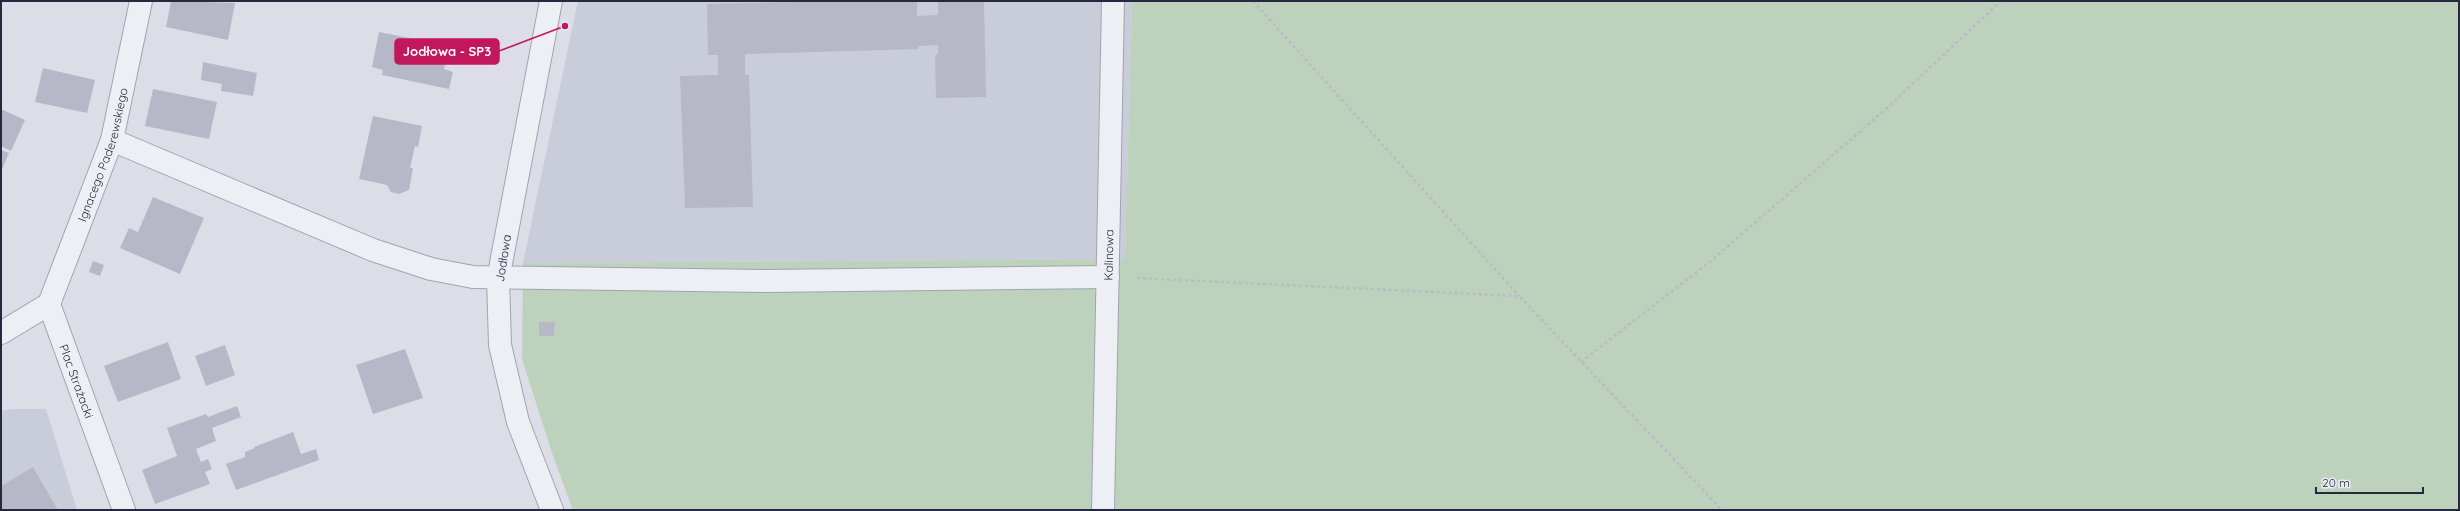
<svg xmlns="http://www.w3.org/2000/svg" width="2460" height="511" viewBox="0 0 2460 511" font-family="Quicksand,sans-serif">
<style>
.built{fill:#c9ccd9}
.green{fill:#bcd2bc}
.building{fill:#b6b8c7}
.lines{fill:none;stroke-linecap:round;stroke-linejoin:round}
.street-casing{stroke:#a1a3b1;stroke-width:24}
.path{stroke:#babbc5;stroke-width:2.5;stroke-dasharray:3 3;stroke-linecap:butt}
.street{stroke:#eeeff5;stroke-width:22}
.labels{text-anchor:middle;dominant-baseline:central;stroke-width:3;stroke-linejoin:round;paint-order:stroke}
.street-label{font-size:12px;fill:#25283e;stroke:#ebedf5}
.leader{fill:none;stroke:#c2185b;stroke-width:1.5}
.callout-dot{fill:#c2185b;stroke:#ebedf5;stroke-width:1.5}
.callout{fill:#c2185b;stroke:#c2185b;stroke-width:1.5}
.callout-label{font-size:13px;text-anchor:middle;font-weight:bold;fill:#fff}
</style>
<rect width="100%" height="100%" fill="#dcdde7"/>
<path class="built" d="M578,1H1132L1125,259L523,263Z
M12,409H46L77,510H1V411Z"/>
<path class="green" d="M1132,1H2459V510H573L553,456L522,359L523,263L1125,259Z"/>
<path class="building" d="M171,1L235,3L228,40L166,27Z
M838,1H917V16L938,15V1H984L986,97L936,98L935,55L938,54V45L918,46V49L745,54V75H749L753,207L685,208L680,76L718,75V55H708L707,4Z
M379,32L415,39L414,42L424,44V41L449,46L444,69L453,72L449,89L382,75L383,70L372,67Z
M203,62L257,73L253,96L221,91L222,84L201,80Z
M43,68L95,80L87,113L35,102Z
M153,89L217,102L209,139L145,126Z
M1,109L25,120L11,151L1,146Z
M373,116L422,126L418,147L415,146L410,168H413L409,190L399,194L391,192L387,185L359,179Z
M1,150L9,153L1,172Z
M153,197L204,218L180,274L120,248L129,228L138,232Z
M93,261L104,265L100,276L89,272Z
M539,322H555L554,336H539Z
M168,342L181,379L118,402L104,366Z
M225,345L235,375L206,386L195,356Z
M405,349L423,398L373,414L356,365Z
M237,406L241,417L212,428L216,441L196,449L201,462L208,459L212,469L205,472L210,484L155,504L142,470L177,456L167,428L206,414L208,417Z
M293,432L301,454L316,449L319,460L236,490L226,464L245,457V452L255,448L254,447Z
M33,467L58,510H1V486Z"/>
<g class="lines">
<g class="street-casing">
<g id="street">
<path d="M551,1L498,279L500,345L518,422L552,510"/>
<path d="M112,140L373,250L431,269L473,277L766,281L1108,277"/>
<path id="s1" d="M49,304L112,140L141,1"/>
<path id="s2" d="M49,304L124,510"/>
<path d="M1,333L49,304"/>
<path id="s3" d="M1103,510L1113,1"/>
</g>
</g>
<path class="path" d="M1253,1L1519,296
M1137,278L1519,296L1722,510
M1581,362L1711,261L1888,107L2001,1"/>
<use href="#street" class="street"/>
</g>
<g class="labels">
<g class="street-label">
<text stroke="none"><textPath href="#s1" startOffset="159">Ignacego Paderewskiego</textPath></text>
<text stroke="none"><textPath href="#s3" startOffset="255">Kalinowa</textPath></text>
<text transform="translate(503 258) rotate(-81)">Jodłowa</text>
<text stroke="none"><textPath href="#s2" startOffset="82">Plac Strażacki</textPath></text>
</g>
</g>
<path class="leader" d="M565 26L499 51"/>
<circle class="callout-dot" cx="565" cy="26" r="4"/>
<rect class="callout" x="395" y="39" width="104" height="25" rx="4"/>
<g class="callout-label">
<text x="447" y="56">Jodłowa - SP3</text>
</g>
<rect width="2460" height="511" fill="none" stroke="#25283e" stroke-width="4"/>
<path d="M2316 487v6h107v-6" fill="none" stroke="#25283e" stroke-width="2"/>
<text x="2322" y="487" font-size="12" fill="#25283e" stroke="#ebedf5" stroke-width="3" paint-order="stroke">20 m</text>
</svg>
